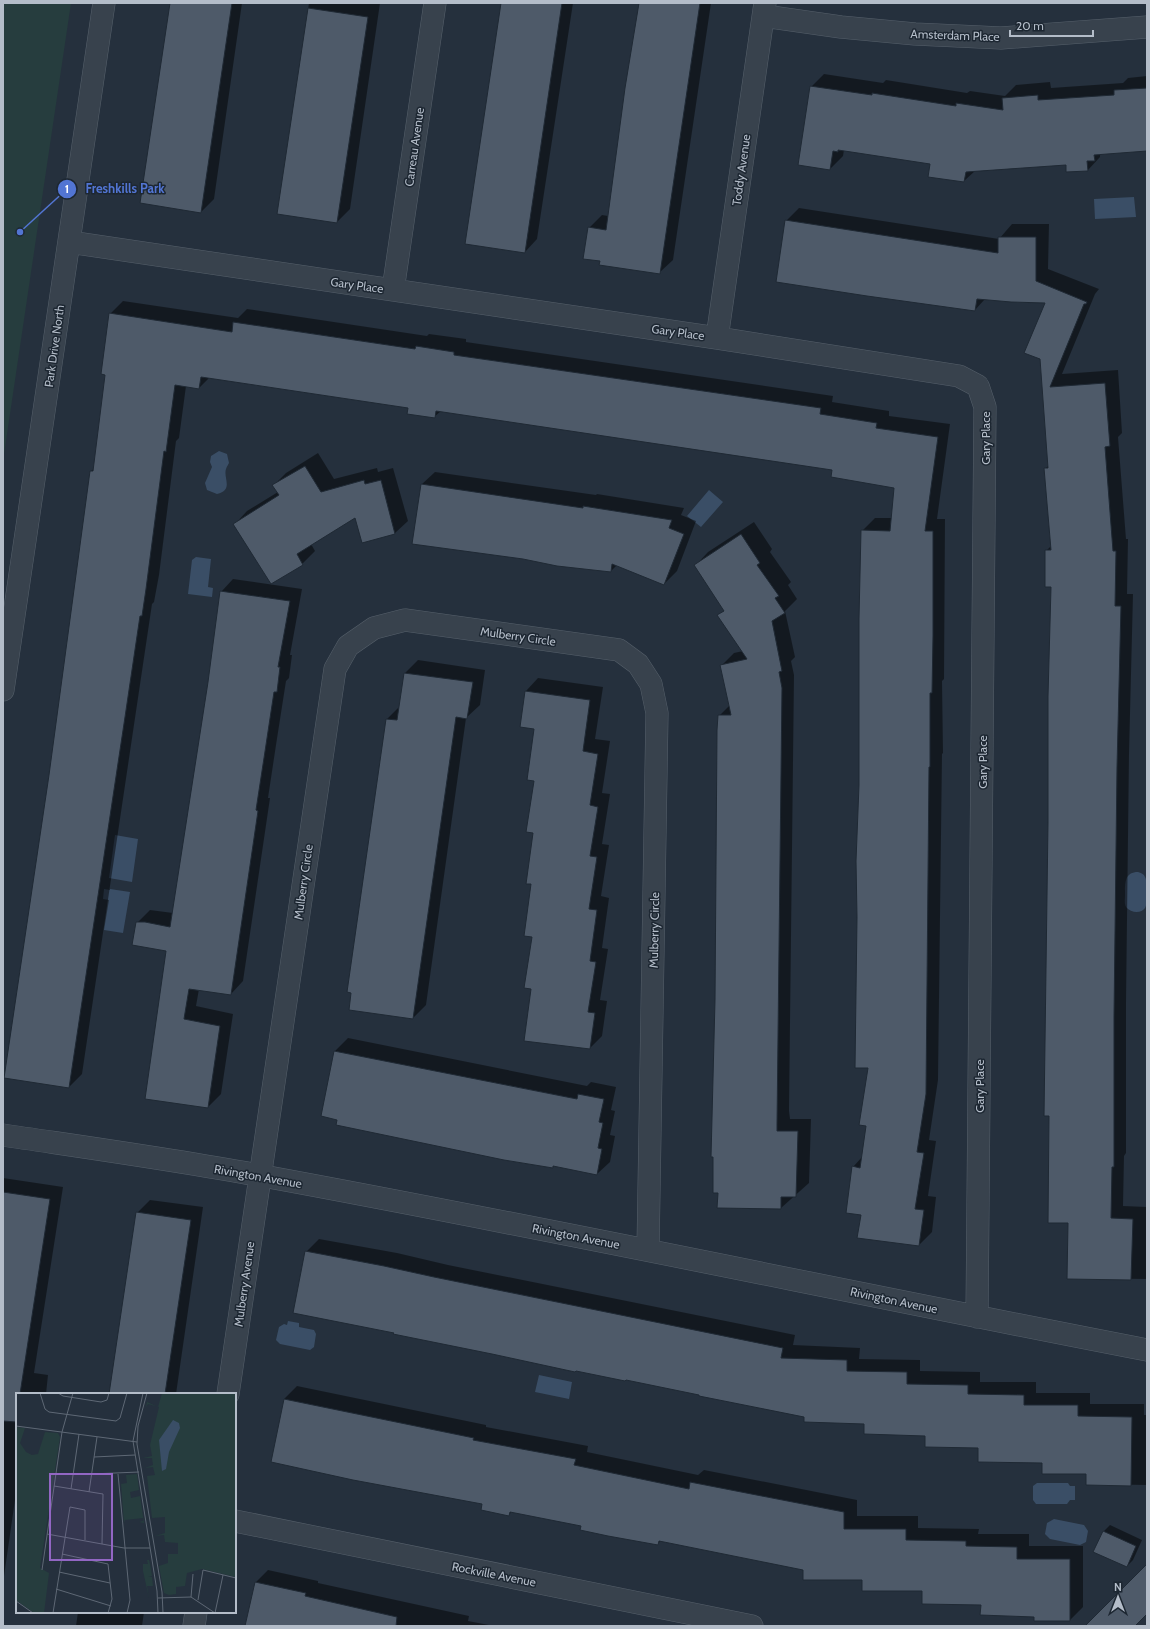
<svg xmlns="http://www.w3.org/2000/svg" width="1150" height="1629" viewBox="0 0 1150 1629" font-family="Cabin,sans-serif">
<style>
.green{fill:#263d3e}
.water{fill:#3a4e66}
.shadow{fill:#0007}
.building{fill:#4e5a69;stroke:#1f2934}
.lines{fill:none;stroke-linecap:round;stroke-linejoin:round}
.street-casing{stroke:#56606b;stroke-width:23}
.street{stroke:#38424d;stroke-width:22}
.labels{text-anchor:middle;dominant-baseline:central;stroke-width:3;stroke-linejoin:round;paint-order:stroke}
.street-label{font-size:12px;fill:#b4bdc9;stroke:#1d2732}
.inset-road{fill:none;stroke:#5e6875;stroke-width:1}
.view{fill:#9266c3;fill-opacity:0.15;stroke:#9266c3;stroke-width:2}
.inset-edge{fill:none;stroke:#b4bdc9;stroke-width:2}
.leader{fill:none;stroke:#5275d3;stroke-width:1.5}
.callout-dot{fill:#5275d3;stroke:#1d2732;stroke-width:1.5}
.mark-label{font-size:12px;text-anchor:middle;font-weight:bold;fill:#fff}
.callout-label{font-size:13px;text-anchor:middle;font-weight:bold;fill:#5275d3;stroke:#1d2732;stroke-width:3;stroke-linejoin:round;paint-order:stroke}
</style>
<rect width="100%" height="100%" fill="#25303d"/>
<path class="green" d="M3,3H71L3,461Z"/>
<path class="water" d="M1134,197L1136,217L1095,219L1094,199Z
M219,451L227,454L229,463C228,465 227,466 226,469C223,478 234,490 217,494L207,490L205,483L212,467L210,462L211,456Z
M709,490L723,502L701,527L687,516Z
M196,557L211,559L208,587L213,588L212,597L188,594L192,560Z
M115,835L138,839L132,882L109,878Z
M1138,872C1141,873 1144,874 1145,877C1148,882 1148,903 1145,908C1141,914 1131,913 1126,907C1124,903 1125,899 1125,895C1125,884 1124,872 1138,872Z
M104,889L110,890V889L130,892L123,933L104,930L109,900L103,899Z
M288,1321L299,1323V1327L314,1330L316,1334L314,1347L310,1350L280,1344L276,1340L279,1327L284,1324L287,1325Z
M539,1375L572,1382L569,1399L535,1392Z
M1037,1483H1068L1070,1486H1075V1500H1070L1067,1504H1036L1033,1500V1486Z
M1054,1519L1084,1525L1088,1531L1086,1542L1080,1545L1050,1539L1045,1534L1047,1523Z"/>
<path class="shadow" d="M172,3H242L214,199L201,212Z
M309,3H380L350,209L337,222L278,213Z
M502,3H573L537,239L525,252Z
M639,3H711L673,260L660,272L601,260L589,228L602,215L608,216Z
M824,74L883,83L886,80L967,93L970,91L1005,96L1016,85L1050,82L1051,88L1123,83L1128,78L1147,76V150L1100,154V157L1088,170L1067,164L975,171L964,181L931,163L844,150L843,156L830,169L811,87Z
M799,208L999,239L1012,224H1049L1048,269L1099,289L1095,294L1062,374L1118,370L1122,433L1118,437L1126,539H1128L1127,594H1133L1129,754L1126,1003V1153L1124,1156L1123,1206L1147,1207V1279L1068,1278L1069,1222L1052,586L1046,551L1052,545L1045,469L1049,465L1047,302L985,299L975,310L786,221Z
M123,301L238,318L247,309L427,336L429,334L466,339V342L833,396L832,402L889,411V416L950,424L937,519H945L944,679L942,681L943,753L942,754L938,1080L929,1140L936,1141L928,1196L936,1197L932,1232L919,1245L862,1214L853,1167L862,1157L867,1125L869,1067L860,785L862,531L875,518H892L895,487L833,469L441,411L434,417L409,407L210,377L199,388L186,386L179,438L176,441L159,575L154,602L152,604L82,1074L69,1087L50,776L91,471L95,468L106,374L110,314Z
M318,453L334,479L377,468L378,472L393,468L408,521L395,533L356,517L311,544L315,551L302,564L271,583L235,524L247,511L278,492L274,485L286,473Z
M435,472L596,495L597,494L684,508L681,515L696,521L677,571L664,584L617,565L611,571L422,484Z
M754,522L772,549L770,552L791,582L788,585L797,599L785,611L795,657L791,661L794,675L789,1111L790,1119H811L809,1183L781,1208L716,1000L719,716L730,705L721,666L734,653L743,651L719,616L725,609L696,565L708,552Z
M233,579L302,589L290,655H292L289,678L286,681L276,745L268,798H270L243,981L231,994L199,989L196,1006L233,1014L221,1094L208,1107L146,1098L168,950L137,923L150,910L173,913L209,682L221,592Z
M418,660L485,670L480,705L466,718L426,1005L413,1018L348,991L387,719L400,706L405,673Z
M538,678L603,687L595,739L610,741L602,793L610,794L602,844L609,845L601,896L609,898L602,948L608,949L600,1000L607,1001L602,1036L590,1048L532,988L536,728L521,726L526,691Z
M348,1038L587,1086L591,1082L616,1087L611,1110L615,1111L610,1135L615,1136L610,1162L597,1174L554,1166L552,1167L335,1051Z
M3,1178L63,1187L34,1373L48,1375L46,1394H17V1500H15L3,1583Z
M150,1200L203,1207L176,1394H109L137,1213Z
M319,1239L397,1253L448,1265L795,1335L793,1345L860,1348L859,1359L920,1360V1371L980,1372V1382H1036V1393H1090V1404H1144V1415H1147V1485L1087,1484V1473L979,1447L926,1435L865,1423L805,1416L700,1394L306,1252Z
M297,1386L486,1425V1427L588,1446L587,1452L698,1475L704,1470L857,1500V1516H918V1528L979,1529L978,1534H1029V1546H1083V1607L1070,1620L1035,1616L923,1590L804,1569L661,1541L657,1544L582,1525L512,1511L509,1515L484,1504L284,1399Z
M1110,1525L1142,1540L1133,1560L1127,1566L1095,1552L1104,1531Z
M268,1570L318,1581V1583L469,1616L468,1621L494,1626H246L255,1583Z
M78,1612H144L142,1626H76Z"/>
<path class="building" d="M170,3H232L201,213L140,203Z
M501,3H562L525,253L465,244Z
M639,3H700L660,274L599,265L600,261L583,259L588,227L606,230L625,88Z
M308,8L368,17L337,223L277,214Z
M810,86L872,95V93L956,106V103L1003,110L1002,98L1038,95V100L1114,95V90L1147,88V151L1094,155L1095,161H1087L1088,171L1066,172V165L966,172L964,182L928,177L930,164L838,150V152L833,151L830,170L798,165Z
M785,220L998,253V237H1036V281L1087,302L1086,304H1084L1050,387L1105,383L1110,446L1105,447L1113,551H1116L1115,606H1121L1117,767L1114,1016V1167H1112L1111,1218L1133,1219L1131,1280L1067,1279L1068,1223H1048L1049,1116H1044L1048,822V696L1051,587H1045V550H1051L1044,468H1048L1040,359L1024,353L1045,303L1011,302L977,299L975,311L867,296L776,282Z
M109,313L232,332L233,322L415,349L416,346L454,352V355L821,408L820,414L877,423L876,428L938,437L925,531H933V636L932,693H930V767H929L926,1094L917,1152L924,1153L915,1209L924,1210L919,1246L857,1238L861,1215L846,1213L852,1166L860,1168L866,1126L859,1125L868,1068H855L857,917L856,861L859,785V618L861,530L890,531L894,488L831,477L832,470L436,411L435,418L407,414L408,408L201,377L199,389L175,385L166,452L164,451L146,589L142,616H140L125,717L69,1088L4,1078L49,775L90,471H93L105,375L101,374Z
M305,466L321,492L364,480L365,484L381,480L395,534L362,543L355,518L297,554L303,565L271,584L233,524L279,495L272,485Z
M421,484L583,508V506L672,520L669,528L684,534L664,585L612,564L611,572L557,566L523,559L412,544Z
M741,534L760,563L757,565L779,596L775,598L785,613L772,621L782,671L779,672L782,688L777,1125V1131H798L796,1197H781V1209L717,1208L718,1193H713V1157H711L715,1000L717,730L718,715H731L720,665L747,659L717,615L724,611L694,565Z
M220,591L290,601L278,667H280L277,692H274L264,758L256,810L258,811L231,995L189,989L184,1019L220,1026L208,1108L145,1099L166,951L132,945L136,922H145L170,927L208,682Z
M404,673L473,682L467,719L456,717L413,1019L349,1010L351,993L347,992L386,719L397,720Z
M525,691L590,700L583,751L598,754L590,805L598,807L590,856L597,857L589,909L597,910L590,961L596,962L588,1012L595,1013L590,1049L524,1041L531,989L524,988L532,937L524,936L531,884H526L533,833L526,832L534,781L527,780L534,729L520,727Z
M334,1051L577,1099L578,1094L604,1099L599,1122L603,1123L598,1148L602,1149L597,1175L553,1166V1168L504,1160L336,1125L337,1120L321,1116Z
M3,1192L50,1199L20,1394H17L16,1422L3,1421Z
M136,1212L191,1220L165,1394H109Z
M305,1251L384,1266L434,1277L783,1348L781,1358L847,1360V1371L907,1372V1384L968,1385V1394L1024,1395V1405H1078V1416L1132,1417L1131,1486L1086,1485V1474H1042V1463L978,1462V1448L925,1447V1436L864,1434V1424L804,1422V1417L699,1396V1395L626,1380L625,1381L576,1371L575,1372L492,1354L393,1334L394,1333L293,1313Z
M284,1399L474,1438L473,1440L576,1459L574,1465L689,1489L690,1482L844,1512V1529H906V1540L966,1541V1546L1017,1547V1559H1070V1621H1034V1617L980,1615L981,1605L922,1604V1591H862V1580H803V1570L659,1541L658,1545L608,1536L580,1530L581,1526L510,1512L509,1516L481,1510L482,1504L353,1480L271,1462Z
M1103,1531L1136,1546L1127,1567L1093,1552Z
M1147,1564V1614L1135,1626H1085Z
M255,1582L306,1593L305,1596L397,1617L396,1626H245Z"/>
<g class="lines">
<g class="street-casing">
<path id="street" d="M764,16L841,27L915,34L1001,38L1147,27
M69,242L717,338L959,376L978,386L985,407L977,1317
M393,290L435,3
M717,338L765,3
M3,690L104,3
M3,1135C90,1148 177,1160 263,1176C558,1230 852,1293 1147,1350
M228,1394L335,669L348,646L374,628L405,620L619,650L638,664L651,684L657,713L648,1250
M235,1521L752,1626
M194,1626L196,1612"/>
</g>
<use href="#street" class="street"/>
</g>
<g class="labels">
<g class="street-label">
<text transform="translate(955 35) rotate(2)">Amsterdam Place</text>
<text transform="translate(414 147) rotate(-82)">Carreau Avenue</text>
<text transform="translate(741 170) rotate(-82)">Toddy Avenue</text>
<text transform="translate(357 285) rotate(8)">Gary Place</text>
<text transform="translate(678 332) rotate(8)">Gary Place</text>
<text transform="translate(54 346) rotate(-82)">Park Drive North</text>
<text transform="translate(985 438) rotate(-90)">Gary Place</text>
<text transform="translate(518 636) rotate(8)">Mulberry Circle</text>
<text transform="translate(982 762) rotate(-90)">Gary Place</text>
<text transform="translate(303 882) rotate(-82)">Mulberry Circle</text>
<text transform="translate(654 930) rotate(-89)">Mulberry Circle</text>
<text transform="translate(979 1086) rotate(-90)">Gary Place</text>
<text transform="translate(258 1176) rotate(10)">Rivington Avenue</text>
<text transform="translate(576 1236) rotate(11)">Rivington Avenue</text>
<text transform="translate(244 1284) rotate(-82)">Mulberry Avenue</text>
<text transform="translate(894 1300) rotate(12)">Rivington Avenue</text>
<text transform="translate(494 1574) rotate(11)">Rockville Avenue</text>
</g>
</g>
<g transform="translate(16 1393)">
<rect width="220" height="220" fill="#25303d"/>
<path d="M146,0H220V184L186,176L171,180L169,193L160,194V201L153,202L148,200L143,173L152,170V161H162V150L149,149L148,142L139,143L149,140V124L136,125L131,83L139,82L137,74L129,75L137,72L136,65H127L136,63L134,52L143,14L132,11L130,14L131,9L142,14ZM0,34L9,35L4,50L10,59L16,62L22,61L29,39L42,40L44,44L24,175L33,180L28,220H18L0,207ZM121,81L123,97L114,99L115,105L124,103L128,130L123,129L127,128V125L109,127L108,130L105,91L111,90L110,82ZM127,166V171H132L131,167H133L134,171L136,183L132,184H136L137,193H131L133,205L127,178Z" fill="#263d3e"/>
<path d="M157,27L163,30L164,35L153,59L150,76L146,78L143,47Z" fill="#3a4e66"/>
<path class="inset-road" d="M24,0L29,16L33,19L100,28L104,25L111,0M42,0L47,3L85,9L91,7L93,0M127,0L117,48L141,198L142,220M131,0L122,33L121,51L146,199L147,220M0,33L121,49M78,64L119,62M75,81L123,79M102,81L114,207L111,220M38,93L87,101L86,151M55,96L63,41M73,99L81,44M31,141L108,155H134M46,161L92,171L96,206L92,220M26,177L46,39L57,0M43,179L94,190M40,196L95,213M175,204L177,181M142,205L175,204L199,220L207,182M182,207L187,177L220,185M0,208L17,220M37,220L54,114L69,117V147"/>
<path class="view" d="M34,81H96V167H34Z"/>
<rect width="220" height="220" class="inset-edge"/>
</g>
<path class="leader" d="M20 232L67 189"/>
<g class="callout-dot">
<circle cx="20" cy="232" r="4"/>
<circle cx="67" cy="189" r="10"/>
</g>
<g class="mark-label">
<text x="67" y="193">1</text>
</g>
<g class="callout-label">
<text x="125" y="193">Freshkills Park</text>
</g>
<rect width="1150" height="1629" fill="none" stroke="#b4bdc9" stroke-width="8"/>
<g transform="translate(1118 1597)" stroke="#1d2732" stroke-width="3" paint-order="stroke">
<path d="M0-3L7 15L0 10L-7 15Z" fill="#b4bdc9"/>
<text y="-6" font-size="11" font-weight="bold" text-anchor="middle" fill="#b4bdc9">N</text>
</g>
<path d="M1010 30v6h83v-6" fill="none" stroke="#b4bdc9" stroke-width="2"/>
<text x="1016" y="30" font-size="12" fill="#b4bdc9" stroke="#1d2732" stroke-width="3" paint-order="stroke">20 m</text>
</svg>
